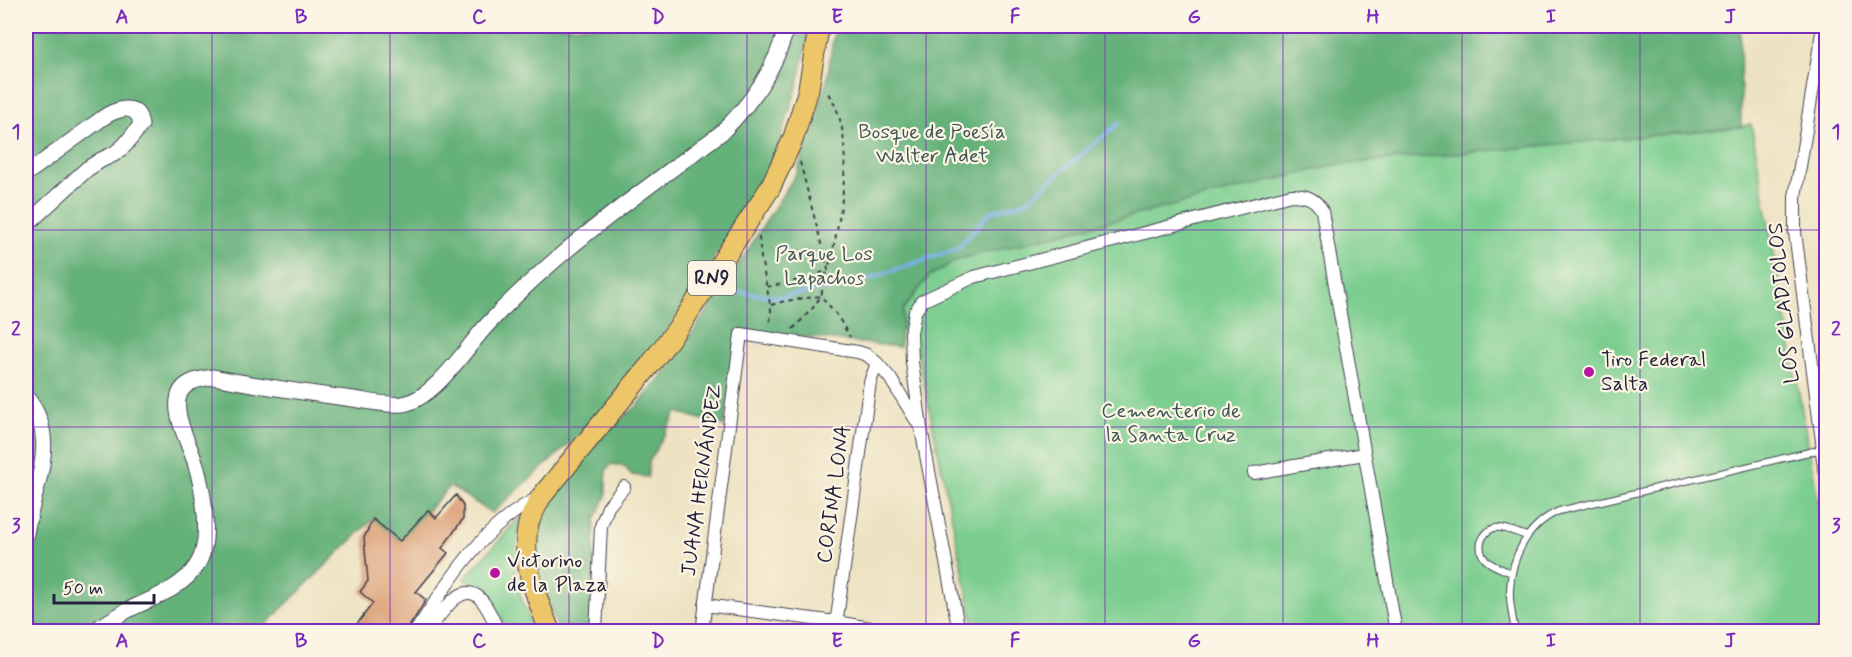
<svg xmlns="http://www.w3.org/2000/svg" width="1852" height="657" viewBox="0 0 1852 657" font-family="Mynerve,sans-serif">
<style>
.green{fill:#7cce90;stroke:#4f7866;stroke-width:1.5}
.forest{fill:#65b17a;stroke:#446a5a;stroke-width:1.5}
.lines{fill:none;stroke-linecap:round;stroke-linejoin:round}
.stream{stroke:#7fb0ea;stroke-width:4}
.building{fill:#d99c72}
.service-casing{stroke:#403f4f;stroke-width:8}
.minor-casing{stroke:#403f4f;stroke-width:14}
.tertiary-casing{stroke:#403f4f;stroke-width:17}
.trunk-casing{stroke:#403f4f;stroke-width:22}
.path{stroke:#403f4f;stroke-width:2;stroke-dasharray:4.5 4.5;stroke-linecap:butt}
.service{stroke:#fff;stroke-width:6}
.minor{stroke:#fff;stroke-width:12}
.tertiary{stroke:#fff;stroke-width:15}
.trunk{stroke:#ecc669;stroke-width:20}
.grid{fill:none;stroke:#7b2cbf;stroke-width:1.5;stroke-opacity:0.55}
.poi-dot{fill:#b5179e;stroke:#fcf5e5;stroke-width:2}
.labels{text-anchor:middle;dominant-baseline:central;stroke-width:4.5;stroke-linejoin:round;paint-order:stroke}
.shield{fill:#fcf5e5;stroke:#63616e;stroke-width:1.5}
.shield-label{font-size:20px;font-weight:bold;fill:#22223b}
.park-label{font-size:21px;fill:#3d5654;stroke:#fcf5e5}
.street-label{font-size:21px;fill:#22223b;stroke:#fcf5e5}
.poi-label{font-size:21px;fill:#22223b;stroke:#fcf5e5;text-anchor:start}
.neatline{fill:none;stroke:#7b2cbf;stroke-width:2}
.grid-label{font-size:20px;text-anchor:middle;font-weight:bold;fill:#7b2cbf}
</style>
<rect width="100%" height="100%" fill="#fcf5e5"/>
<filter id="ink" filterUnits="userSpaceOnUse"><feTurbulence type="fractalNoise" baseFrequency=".0167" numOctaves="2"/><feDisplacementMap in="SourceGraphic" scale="12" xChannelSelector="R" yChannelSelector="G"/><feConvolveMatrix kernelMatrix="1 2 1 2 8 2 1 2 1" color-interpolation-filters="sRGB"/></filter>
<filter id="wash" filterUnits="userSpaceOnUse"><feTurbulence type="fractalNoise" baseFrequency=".008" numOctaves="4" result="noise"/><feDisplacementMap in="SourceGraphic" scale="24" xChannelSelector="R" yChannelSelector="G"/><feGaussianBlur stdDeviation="1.35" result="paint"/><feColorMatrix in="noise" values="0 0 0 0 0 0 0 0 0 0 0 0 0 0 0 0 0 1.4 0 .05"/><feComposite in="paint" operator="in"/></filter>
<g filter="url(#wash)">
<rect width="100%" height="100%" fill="#ede2c1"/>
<path class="green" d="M1751,124L1826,545V619L1814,632L975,631L916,344L902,328L903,310L929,276L959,259L1334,165L1740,127Z
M521,516L514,563L520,594L533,631H509L485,592L474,587L464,579Z"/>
<path class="forest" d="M26,26H788L787,35L809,36L798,84L774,159L752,200L647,360L579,435L492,513L450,486L400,541L373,519L259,631L26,632Z
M846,26H1740L1741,127L1334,165L959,259L929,276L903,309L900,347L738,330L724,426L677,412L649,462L648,477L632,475L624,466L612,464L606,470V496L595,520L591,631H559L537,580L532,550L538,520L551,492L606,432L637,406L667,370L732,275L796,174L814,124L827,80L834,32Z"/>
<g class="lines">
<path class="stream" d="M733,291L778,297L810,292L853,284L957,249L990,212L1025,202L1118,124"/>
</g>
<g id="blocks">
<path class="building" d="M456,495L463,506V519L442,548L448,553L416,592L426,600L407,630L351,632L373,603L360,592L368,581L364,538L373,519L400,541L428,510L436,518Z"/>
</g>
</g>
<g filter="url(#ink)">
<use href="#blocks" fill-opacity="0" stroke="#403f4f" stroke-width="1.5"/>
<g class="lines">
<g class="service-casing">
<path id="service" d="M1512,573C1497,567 1477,562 1481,542C1483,536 1488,530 1494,528C1503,526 1517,533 1527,536
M1515,632C1513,618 1509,604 1510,590C1511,557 1528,524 1559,511L1822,449"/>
</g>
<g class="minor-casing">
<path id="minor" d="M921,428L912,362L911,333L915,312L922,301L974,277L1291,195C1305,195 1316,198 1322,211L1396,632
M1823,449L1795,232V197L1823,26
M1254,473L1364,454
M705,605L836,622L893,632
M415,632C449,581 483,524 540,497
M427,632C440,616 463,575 483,602C490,611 494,622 499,632
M596,632L601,526L608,507L624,487
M702,632L741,334L858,352L867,355L877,363L890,378L921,428L959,632
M835,632L870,382L877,363"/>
</g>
<g class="tertiary-casing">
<path id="tertiary" d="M26,174L104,117C112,112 130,103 138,115C140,118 140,122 141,125L125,145L114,154L101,160L87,169L26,225
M26,397C62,439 33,487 26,534
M1826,442L1823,449L1826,470
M92,632C104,624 116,617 128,610C152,598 182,589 197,565C213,541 203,488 195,462C189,444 175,418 178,400C180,382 198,379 213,377C260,386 306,393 353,399C368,401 387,406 403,404C436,398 466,347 488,324C557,250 640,193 721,133C752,103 776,68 787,26"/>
</g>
<g class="trunk-casing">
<path id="trunk" d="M550,632C537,597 519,560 529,522C532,514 537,505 541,497L650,365L683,321L770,188L793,139L808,91L819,26"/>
</g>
<path class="path" d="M800,162L828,270C840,223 860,129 825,90
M759,237L761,258L771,309L770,326
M767,287L808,278L828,270
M771,305L785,301L821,296L837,315L850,337
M793,329L812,309L821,296L827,271"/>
<use href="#service" class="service"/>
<use href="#minor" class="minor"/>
<use href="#tertiary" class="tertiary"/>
<use href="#trunk" class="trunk"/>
</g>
</g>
<path class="grid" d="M212,26V632M390,26V632M569,26V632M747,26V632M926,26V632M1105,26V632M1283,26V632M1462,26V632M1640,26V632M26,230H1826M26,427H1826"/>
<g class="poi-dot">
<circle cx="1589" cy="372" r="6"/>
<circle cx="495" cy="573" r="6"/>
</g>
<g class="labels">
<rect class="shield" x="688" y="261" width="48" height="34" rx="4.5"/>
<g class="shield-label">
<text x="712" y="278">RN9</text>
</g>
<g class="park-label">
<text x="932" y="132">Bosque de Poesía<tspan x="932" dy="24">Walter Adet</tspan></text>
<text x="824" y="254">Parque Los<tspan x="824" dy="24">Lapachos</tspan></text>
<text x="1171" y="411">Cementerio de<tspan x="1171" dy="24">la Santa Cruz</tspan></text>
</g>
<g class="street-label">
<text transform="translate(1784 303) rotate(-96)">LOS GLADIOLOS</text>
<text transform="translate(702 480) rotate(-82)">JUANA HERNÁNDEZ</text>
<text transform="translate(834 494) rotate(-82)">CORINA LONA</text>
</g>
<g class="poi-label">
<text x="1601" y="360">Tiro Federal<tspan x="1601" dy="24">Salta</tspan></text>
<text x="507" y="561">Victorino<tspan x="507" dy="24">de la Plaza</tspan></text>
</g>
</g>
<rect width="1852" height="657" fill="none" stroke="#fcf5e5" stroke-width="66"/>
<path d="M54 594v9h100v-9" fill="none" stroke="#22223b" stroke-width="3"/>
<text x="63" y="594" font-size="18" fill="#22223b" stroke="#fcf5e5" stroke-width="4.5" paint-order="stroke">50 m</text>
<rect x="33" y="33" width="1786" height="591" class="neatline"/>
<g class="grid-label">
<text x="122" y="23">A</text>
<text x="301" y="23">B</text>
<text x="479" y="23">C</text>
<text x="658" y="23">D</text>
<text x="837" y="23">E</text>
<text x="1015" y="23">F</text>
<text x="1194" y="23">G</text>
<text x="1373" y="23">H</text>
<text x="1551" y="23">I</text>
<text x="1730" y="23">J</text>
<text x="16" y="138">1</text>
<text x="1836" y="138">1</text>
<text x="16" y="335">2</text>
<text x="1836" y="335">2</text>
<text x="16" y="532">3</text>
<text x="1836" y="532">3</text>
<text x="122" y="647">A</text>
<text x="301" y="647">B</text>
<text x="479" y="647">C</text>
<text x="658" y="647">D</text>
<text x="837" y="647">E</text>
<text x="1015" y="647">F</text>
<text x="1194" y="647">G</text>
<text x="1373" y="647">H</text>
<text x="1551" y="647">I</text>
<text x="1730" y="647">J</text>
</g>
</svg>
